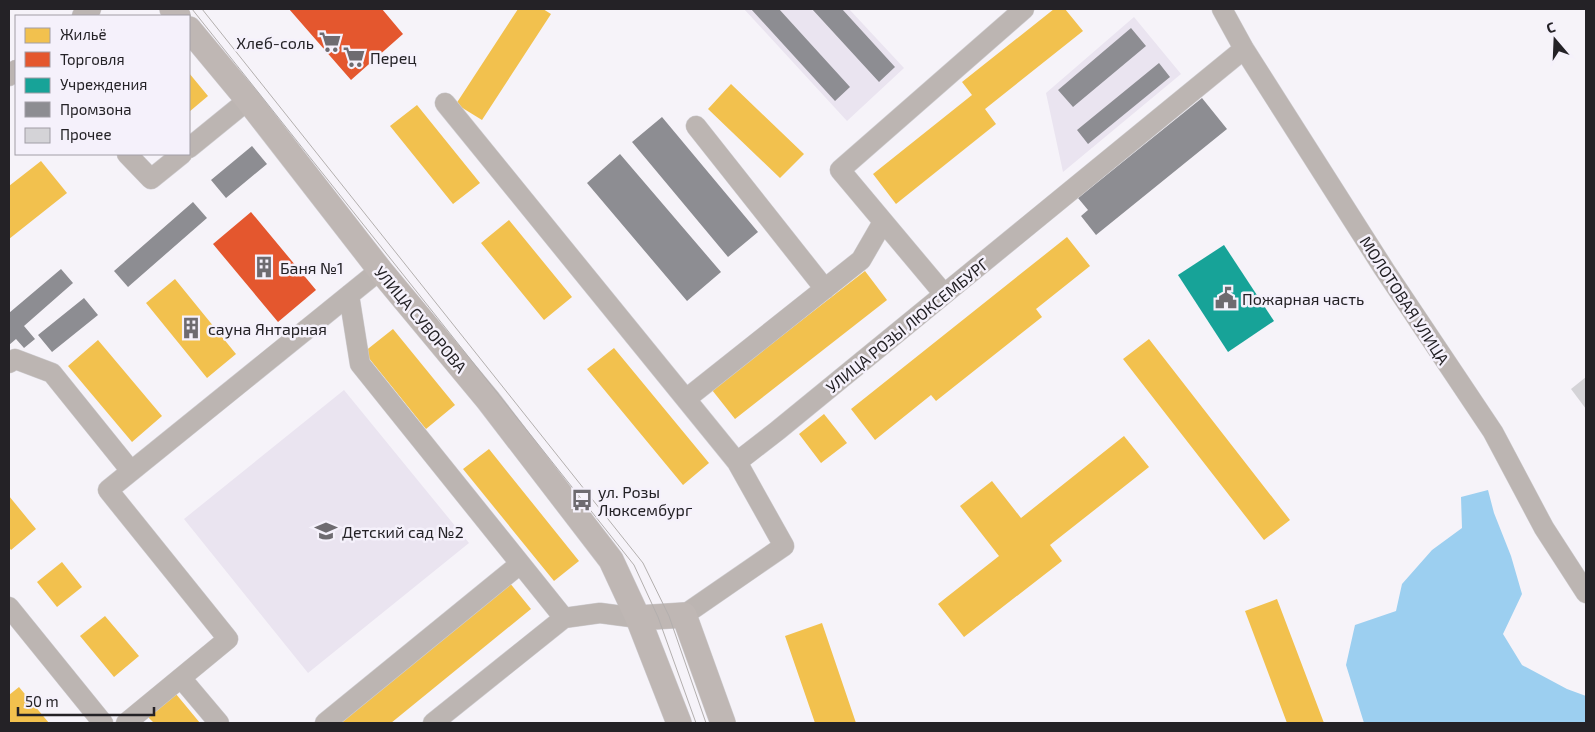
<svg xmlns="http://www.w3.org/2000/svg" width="1595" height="732" viewBox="0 0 1595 732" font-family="'Exo 2',sans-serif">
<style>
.built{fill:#eae4f0}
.water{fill:#9ccff0}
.homes{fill:#f2c14e}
.shops{fill:#e4572e}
.public{fill:#17a398}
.industry{fill:#8d8d92}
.building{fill:#d4d3d7}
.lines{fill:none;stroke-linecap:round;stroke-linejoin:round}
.minor-casing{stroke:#d0ced2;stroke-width:21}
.major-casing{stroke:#d0ced2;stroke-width:26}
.minor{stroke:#bcb5b2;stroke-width:20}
.major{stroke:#bfb7b4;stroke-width:25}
.tram{stroke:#b3afae;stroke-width:1}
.labels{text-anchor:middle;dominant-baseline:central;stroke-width:5;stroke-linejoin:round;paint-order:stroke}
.poi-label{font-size:16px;fill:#242226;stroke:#f5f1fb;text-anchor:start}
.street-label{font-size:16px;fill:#242226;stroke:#f5f1fb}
</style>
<rect width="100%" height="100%" fill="#f6f3f9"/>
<path class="built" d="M744,9H849L904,68L847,121Z
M1134,17L1181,74L1063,172L1046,93Z
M344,390L469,543L308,673L184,519Z"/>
<path class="water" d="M1488,490L1494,513L1511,556L1522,594L1503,634L1522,665L1567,689L1586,696V723H1364L1346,665L1355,625L1396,611L1402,584L1432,550L1462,528L1461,497Z"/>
<path class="homes" d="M518,9H543L551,14L482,120L456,104Z
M1054,9H1065L1083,31L985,109L996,124L896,204L873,174L972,95L962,82Z
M189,73L208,96L189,112Z
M731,84L804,154L780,178L708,109Z
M417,105L480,183L453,204L390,126Z
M41,161L67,193L9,239V186Z
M509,220L572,297L544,320L481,243Z
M1067,237L1090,266L1036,309L1042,317L936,401L931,395L875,440L851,409Z
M865,271L887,300L735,419L712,390Z
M175,279L236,354L207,378L146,303Z
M393,329L455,405L426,429L364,352Z
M1149,339L1290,520L1264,540L1123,359Z
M98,340L162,416L132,442L68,366Z
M614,348L709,463L683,485L587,369Z
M824,414L847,443L821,463L799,434Z
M1124,436L1149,467L1050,545L1062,561L964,637L938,604L999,556L960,506L992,481L1021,518Z
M489,449L579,561L554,581L463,469Z
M9,496L36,529L11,550L9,547Z
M62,562L82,587L57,607L37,582Z
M509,582L531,609L391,723H335Z
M1277,599L1324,723H1287L1245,611Z
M105,616L139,656L114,677L80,636Z
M822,623L856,723H815L785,636Z
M19,687L49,723H9V695Z
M176,694L200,723H154L148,717Z"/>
<path class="shops" d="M289,9H382L403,34L351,80Z
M251,212L316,290L278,322L213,244Z"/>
<path class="public" d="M1224,245L1274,321L1228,352L1178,275Z"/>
<path class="industry" d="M751,9H779L850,87L835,101Z
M812,9H842L895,67L879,82Z
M1131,28L1146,46L1073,107L1058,90Z
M1159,63L1170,77L1088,144L1077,130Z
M1202,98L1227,129L1096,235L1081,216L1088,210L1078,198Z
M662,117L758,232L728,257L632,142Z
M252,146L267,164L226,198L211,180Z
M620,154L721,272L687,301L587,183Z
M193,202L207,218L128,287L114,271Z
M61,269L73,283L24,326L35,339L24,348L16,339L9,345V313Z
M84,298L98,315L52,352L38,335Z"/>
<path class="building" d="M1586,377V409L1571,389Z"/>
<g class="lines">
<g class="minor-casing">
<path id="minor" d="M1222,9L1244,49L1384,269L1493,432L1544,528L1586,593
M82,16L91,9
M9,76L16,70
M445,103L737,462L784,546L684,615
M696,126L825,289
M189,148L248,100
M127,154L151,179L182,154
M944,294L840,170L1024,9
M349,295L360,364L564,618
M9,363L15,359L52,373L131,471
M686,399L861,260L883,222
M737,462L777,431L1244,49
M9,607L103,723
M181,678L219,723
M126,723L228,639L108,490L380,270
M325,723L520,564
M433,723L564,618L600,613L638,618"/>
</g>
<g class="major-casing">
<path id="major" d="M172,9L178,16
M189,29L248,100L380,270L488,400L611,560L638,618L679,723
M638,618L684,615L723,723"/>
</g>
<use href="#minor" class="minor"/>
<use href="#major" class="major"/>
<path class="tram" d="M192,9L634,565L658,617L696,723
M202,9L643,563L669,616L706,723"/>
</g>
<defs>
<g id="supermarket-bare" transform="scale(1.725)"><path d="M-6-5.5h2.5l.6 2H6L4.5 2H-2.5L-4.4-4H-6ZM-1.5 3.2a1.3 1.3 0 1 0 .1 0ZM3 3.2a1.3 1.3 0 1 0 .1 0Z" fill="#6e6b70" stroke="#f5f1fb" stroke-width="2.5" paint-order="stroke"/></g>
<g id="building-bare" transform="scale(1.725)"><path d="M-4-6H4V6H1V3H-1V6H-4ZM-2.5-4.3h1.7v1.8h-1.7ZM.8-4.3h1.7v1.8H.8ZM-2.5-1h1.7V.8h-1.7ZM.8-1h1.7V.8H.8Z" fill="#6e6b70" stroke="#f5f1fb" stroke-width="2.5" paint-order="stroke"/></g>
<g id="civic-bare" transform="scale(1.725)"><path d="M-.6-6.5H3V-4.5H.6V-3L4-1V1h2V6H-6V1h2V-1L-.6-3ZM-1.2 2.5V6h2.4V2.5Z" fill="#6e6b70" stroke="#f5f1fb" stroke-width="2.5" paint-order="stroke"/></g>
<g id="bus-bare" transform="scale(1.725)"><path d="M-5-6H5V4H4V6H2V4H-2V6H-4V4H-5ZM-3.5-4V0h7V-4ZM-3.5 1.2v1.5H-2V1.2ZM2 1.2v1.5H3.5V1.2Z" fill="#6e6b70" stroke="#f5f1fb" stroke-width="2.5" paint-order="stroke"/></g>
<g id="school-bare" transform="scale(1.725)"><path d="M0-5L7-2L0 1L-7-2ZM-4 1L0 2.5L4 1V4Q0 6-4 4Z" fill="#6e6b70" stroke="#f5f1fb" stroke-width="2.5" paint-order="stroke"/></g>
</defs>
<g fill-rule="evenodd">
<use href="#supermarket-bare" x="330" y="42"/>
<use href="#supermarket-bare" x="354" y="57"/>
<use href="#building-bare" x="264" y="267"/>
<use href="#civic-bare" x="1226" y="298"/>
<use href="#building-bare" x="191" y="328"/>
<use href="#bus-bare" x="582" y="500"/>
<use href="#school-bare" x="326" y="531"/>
</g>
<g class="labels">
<g class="poi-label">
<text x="314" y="42" text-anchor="end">Хлеб-соль</text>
<text x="370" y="57">Перец</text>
<text x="280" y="267">Баня №1</text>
<text x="1242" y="298">Пожарная часть</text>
<text x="208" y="328">сауна Янтарная</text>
<text x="598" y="491">ул. Розы<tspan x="598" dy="18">Люксембург</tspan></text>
<text x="342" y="531">Детский сад №2</text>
</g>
<g class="street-label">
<text transform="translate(1405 300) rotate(57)">МОЛОТОВАЯ УЛИЦА</text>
<text transform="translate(421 319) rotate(50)">УЛИЦА СУВОРОВА</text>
<text transform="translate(907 325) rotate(-39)">УЛИЦА РОЗЫ ЛЮКСЕМБУРГ</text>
</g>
</g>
<rect width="1595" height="732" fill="none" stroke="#242226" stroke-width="20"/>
<rect x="15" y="15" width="175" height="140" fill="#f5f1fb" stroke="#a19ea6"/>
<rect x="25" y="28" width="25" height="15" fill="#f2c14e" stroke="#a19ea6"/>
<text x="60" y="40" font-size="15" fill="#242226">Жильё</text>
<rect x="25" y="52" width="25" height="15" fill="#e4572e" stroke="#a19ea6"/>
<text x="60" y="65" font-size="15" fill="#242226">Торговля</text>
<rect x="25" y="78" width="25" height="15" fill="#17a398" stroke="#a19ea6"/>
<text x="60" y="90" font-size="15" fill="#242226">Учреждения</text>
<rect x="25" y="102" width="25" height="15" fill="#8d8d92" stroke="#a19ea6"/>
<text x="60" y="115" font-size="15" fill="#242226">Промзона</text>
<rect x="25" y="128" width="25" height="15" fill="#d4d3d7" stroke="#a19ea6"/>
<text x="60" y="140" font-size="15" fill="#242226">Прочее</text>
<g transform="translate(1555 40) rotate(341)" stroke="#f5f1fb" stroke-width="4" paint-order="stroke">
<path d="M0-4L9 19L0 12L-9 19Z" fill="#242226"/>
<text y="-8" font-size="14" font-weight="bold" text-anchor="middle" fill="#242226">С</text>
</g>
<path d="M18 707v8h136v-8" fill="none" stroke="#242226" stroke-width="2.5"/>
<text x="25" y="707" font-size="15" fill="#242226" stroke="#f5f1fb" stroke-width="4" paint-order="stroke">50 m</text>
</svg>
